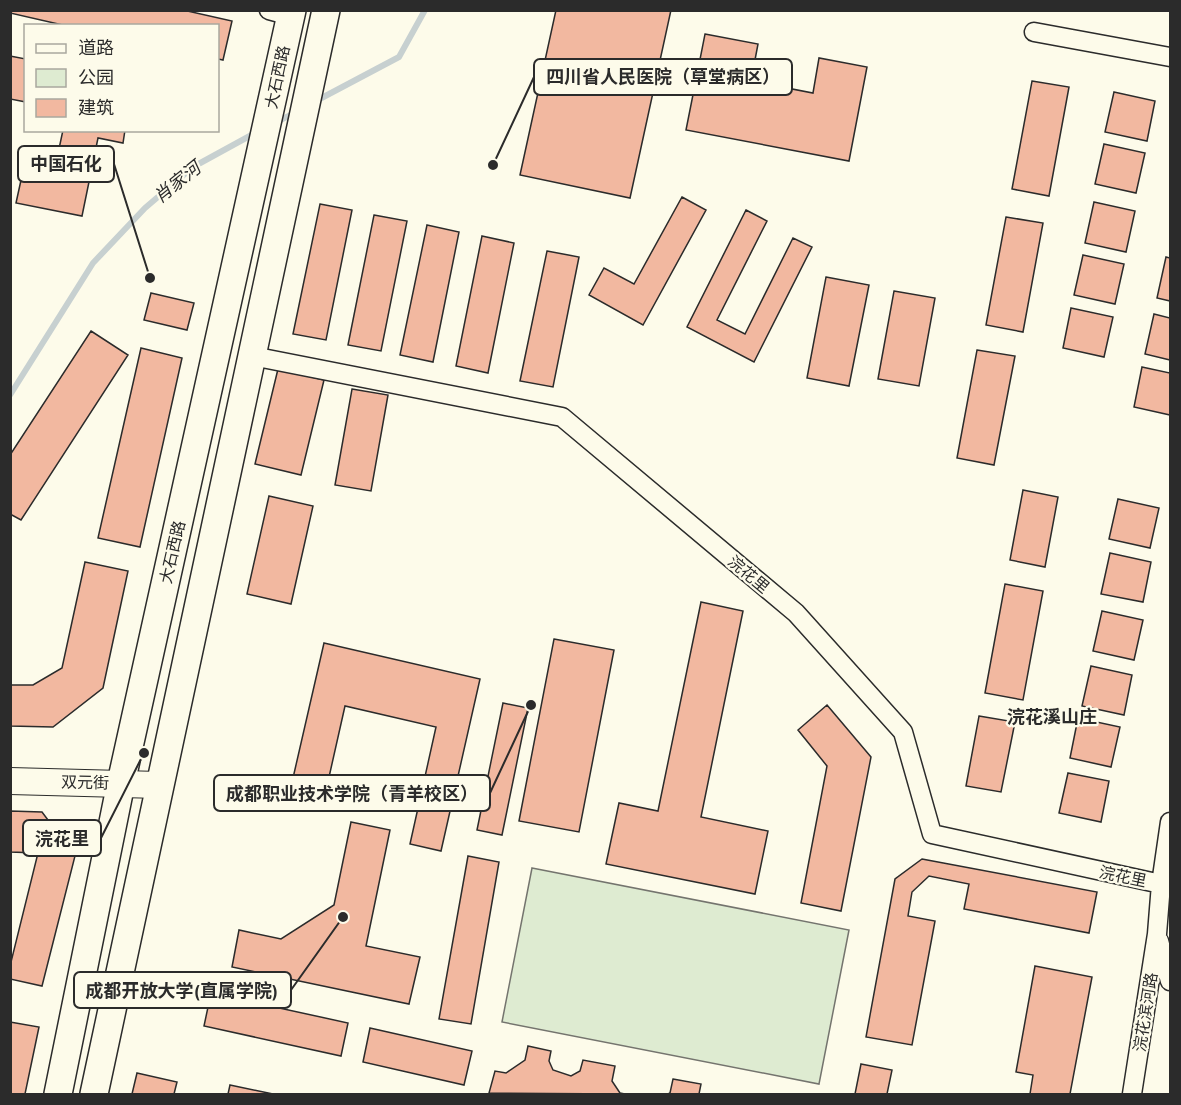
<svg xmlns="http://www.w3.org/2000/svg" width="1181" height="1105" viewBox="0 0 1181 1105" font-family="Mulish,'Noto Sans SC',sans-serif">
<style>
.green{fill:#deebd1;stroke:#74746e;stroke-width:1.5}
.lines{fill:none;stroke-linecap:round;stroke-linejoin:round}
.stream{stroke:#c7d0d0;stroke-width:6}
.building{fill:#f2b8a0;stroke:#2b2b2b;stroke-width:1.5}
.street-casing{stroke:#2b2b2b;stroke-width:21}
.secondary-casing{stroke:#2b2b2b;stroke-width:28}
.primary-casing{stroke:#2b2b2b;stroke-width:30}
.street{stroke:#fdfbea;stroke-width:18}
.secondary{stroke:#fdfbea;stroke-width:26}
.primary{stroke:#fdfbea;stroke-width:27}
.labels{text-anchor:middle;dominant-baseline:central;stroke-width:4.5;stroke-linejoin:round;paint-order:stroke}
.street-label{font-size:16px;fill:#2b2b2b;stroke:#fdfbea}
.water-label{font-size:18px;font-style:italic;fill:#2b2b2b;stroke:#fdfbea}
.neighbourhood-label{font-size:18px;font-weight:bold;fill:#2b2b2b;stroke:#fdfbea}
.leader{fill:none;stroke:#2b2b2b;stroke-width:2}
.callout-dot{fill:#2b2b2b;stroke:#fdfbea;stroke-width:2}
.callout{fill:#fdfbea;stroke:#2b2b2b;stroke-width:2}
.callout-label{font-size:18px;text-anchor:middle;font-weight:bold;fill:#2b2b2b}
</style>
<rect width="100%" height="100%" fill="#fdfbea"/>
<path class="green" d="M532,868L849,930L819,1084L502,1022Z"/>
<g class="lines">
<path class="stream" d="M314,102L399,57L425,10
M274,123L295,113
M10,395L93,263L145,208L193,167L257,132"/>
</g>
<path class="building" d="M10,10H183L232,21L223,60L218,59V26H67L10,13Z
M556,10H671L630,198L520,175Z
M705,34L758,44L751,81L813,93L819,58L867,67L849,161L686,130Z
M10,56L26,59V102L10,99Z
M1032,81L1069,87L1049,196L1012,189Z
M1114,92L1155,101L1147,141L1105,132Z
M63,130H125L123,143L98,138L82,216L16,203L23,171L53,177Z
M1104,144L1145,153L1136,193L1095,184Z
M682,197L706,210L643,325L589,295L604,268L634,284Z
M1094,202L1135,211L1126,252L1085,243Z
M320,204L352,210L326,340L293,334Z
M746,210L767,221L717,320L745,334L793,238L812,247L754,362L687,327Z
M374,215L407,221L381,351L348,345Z
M1006,217L1043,223L1023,332L986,325Z
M427,225L459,232L433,362L400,355Z
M482,236L514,243L488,373L456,366Z
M547,251L579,257L553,387L520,381Z
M1083,255L1124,264L1115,304L1074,295Z
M1166,257L1170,258V301L1157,298Z
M826,277L869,285L849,386L807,378Z
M894,291L935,298L919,386L878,379Z
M151,293L194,303L187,330L144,320Z
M1071,308L1113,317L1104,357L1063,348Z
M1154,314L1170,318V360L1145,354Z
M91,331L128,355L21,520L10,514V455Z
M141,348L182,358L140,547L98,538Z
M977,350L1015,356L994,465L957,458Z
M1142,367L1170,373V415L1134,407Z
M278,369L324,380L301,475L255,464Z
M352,389L388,395L371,491L335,485Z
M1023,490L1058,497L1045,567L1010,560Z
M269,496L313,506L291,604L247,594Z
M1118,499L1159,508L1150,548L1109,539Z
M1110,553L1151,562L1143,602L1101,594Z
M85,562L128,571L103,688L53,727L10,726V685H33L62,668Z
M1005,584L1043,591L1023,700L985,693Z
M701,602L743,611L701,817L768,831L755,894L606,864L619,803L658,811Z
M1102,611L1143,620L1134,660L1093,651Z
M554,639L614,650L579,832L519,821Z
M324,643L480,679L441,851L410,844L436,727L345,706L327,786L293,778Z
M1091,666L1132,675L1124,715L1082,706Z
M503,703L528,708L502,835L477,830Z
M827,705L871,757L841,911L801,903L827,766L798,730Z
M979,716L1015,722L1001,792L966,786Z
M1078,718L1120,727L1111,767L1070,758Z
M1068,773L1109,781L1101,822L1059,813Z
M10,811L42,812L75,856L42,986L10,979V966L38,853L10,852Z
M351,822L390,830L366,946L420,957L409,1004L232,967L239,930L281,939L334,905Z
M468,856L499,862L471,1024L439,1019Z
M922,859L1097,892L1089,933L964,909L969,884L929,876L912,892L908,916L935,921L912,1045L866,1037L895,879Z
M1035,966L1092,977L1070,1094H1030L1033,1075L1016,1072Z
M211,993L348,1023L341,1056L204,1026Z
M10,1022L39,1027L25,1094H10Z
M370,1028L472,1051L464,1085L363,1062Z
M528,1046L551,1051L549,1061L553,1070L571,1076L580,1071L583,1060L615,1066L612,1081L620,1093L625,1094L489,1093L495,1071L506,1073L525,1060Z
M861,1064L892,1070L887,1094H855Z
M137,1073L177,1082L174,1094H132Z
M673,1079L701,1084L699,1094H668L670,1093Z
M230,1085L273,1094H228Z"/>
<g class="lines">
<g class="street-casing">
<path id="street" d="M269,10L291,16
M1034,32L1170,57
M252,356L562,417L796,613L903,732L932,834L1161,884
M1159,941L1170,981
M1132,1094L1157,934L1161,884L1170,822"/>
</g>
<g class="secondary-casing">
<path id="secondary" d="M10,781L159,785"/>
</g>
<g class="primary-casing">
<path id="primary" d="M58,1094L121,783L292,10
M94,1094L326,10"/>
</g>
<use href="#street" class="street"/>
<use href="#secondary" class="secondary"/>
<use href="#primary" class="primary"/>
</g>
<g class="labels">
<g class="street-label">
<text transform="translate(277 77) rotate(-78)">大石西路</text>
<text transform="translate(172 552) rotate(-77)">大石西路</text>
<text transform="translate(749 574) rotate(40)">浣花里</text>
<text transform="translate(85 782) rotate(1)">双元街</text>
<text transform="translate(1123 876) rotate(12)">浣花里</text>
<text transform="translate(1145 1012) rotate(-81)">浣花滨河路</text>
</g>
<g class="water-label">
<text transform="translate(177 182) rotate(-39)">肖家河</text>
</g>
<g class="neighbourhood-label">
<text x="1052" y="716">浣花溪山庄</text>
</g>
</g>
<path class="leader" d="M493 165L534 77M150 278L114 164M531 705L490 793M144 753L101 838M343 917L291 990"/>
<g class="callout-dot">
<circle cx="493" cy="165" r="6"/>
<circle cx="150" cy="278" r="6"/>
<circle cx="531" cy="705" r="6"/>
<circle cx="144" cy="753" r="6"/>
<circle cx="343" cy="917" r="6"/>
</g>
<g class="callout">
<rect x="534" y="59" width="258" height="36" rx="6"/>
<rect x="18" y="146" width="96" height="36" rx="6"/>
<rect x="214" y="775" width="276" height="36" rx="6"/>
<rect x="23" y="820" width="78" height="36" rx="6"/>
<rect x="74" y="972" width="217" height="36" rx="6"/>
</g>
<g class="callout-label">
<text x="663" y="83">四川省人民医院（草堂病区）</text>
<text x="66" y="170">中国石化</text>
<text x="352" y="800">成都职业技术学院（青羊校区）</text>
<text x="62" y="845">浣花里</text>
<text x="182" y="997">成都开放大学(直属学院)</text>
</g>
<rect width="1181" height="1105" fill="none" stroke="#2b2b2b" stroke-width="24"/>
<rect x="24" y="24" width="195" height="108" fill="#fdfbea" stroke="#a9a89e" stroke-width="1.5"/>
<rect x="36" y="44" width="30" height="9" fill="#fdfbea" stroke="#a9a89e" stroke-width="1.5"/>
<text x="78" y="54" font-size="18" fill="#2b2b2b">道路</text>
<rect x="36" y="69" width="30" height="18" fill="#deebd1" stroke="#a9a89e" stroke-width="1.5"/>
<text x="78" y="84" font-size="18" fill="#2b2b2b">公园</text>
<rect x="36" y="99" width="30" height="18" fill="#f2b8a0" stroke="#a9a89e" stroke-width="1.5"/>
<text x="78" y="114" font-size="18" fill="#2b2b2b">建筑</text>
</svg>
